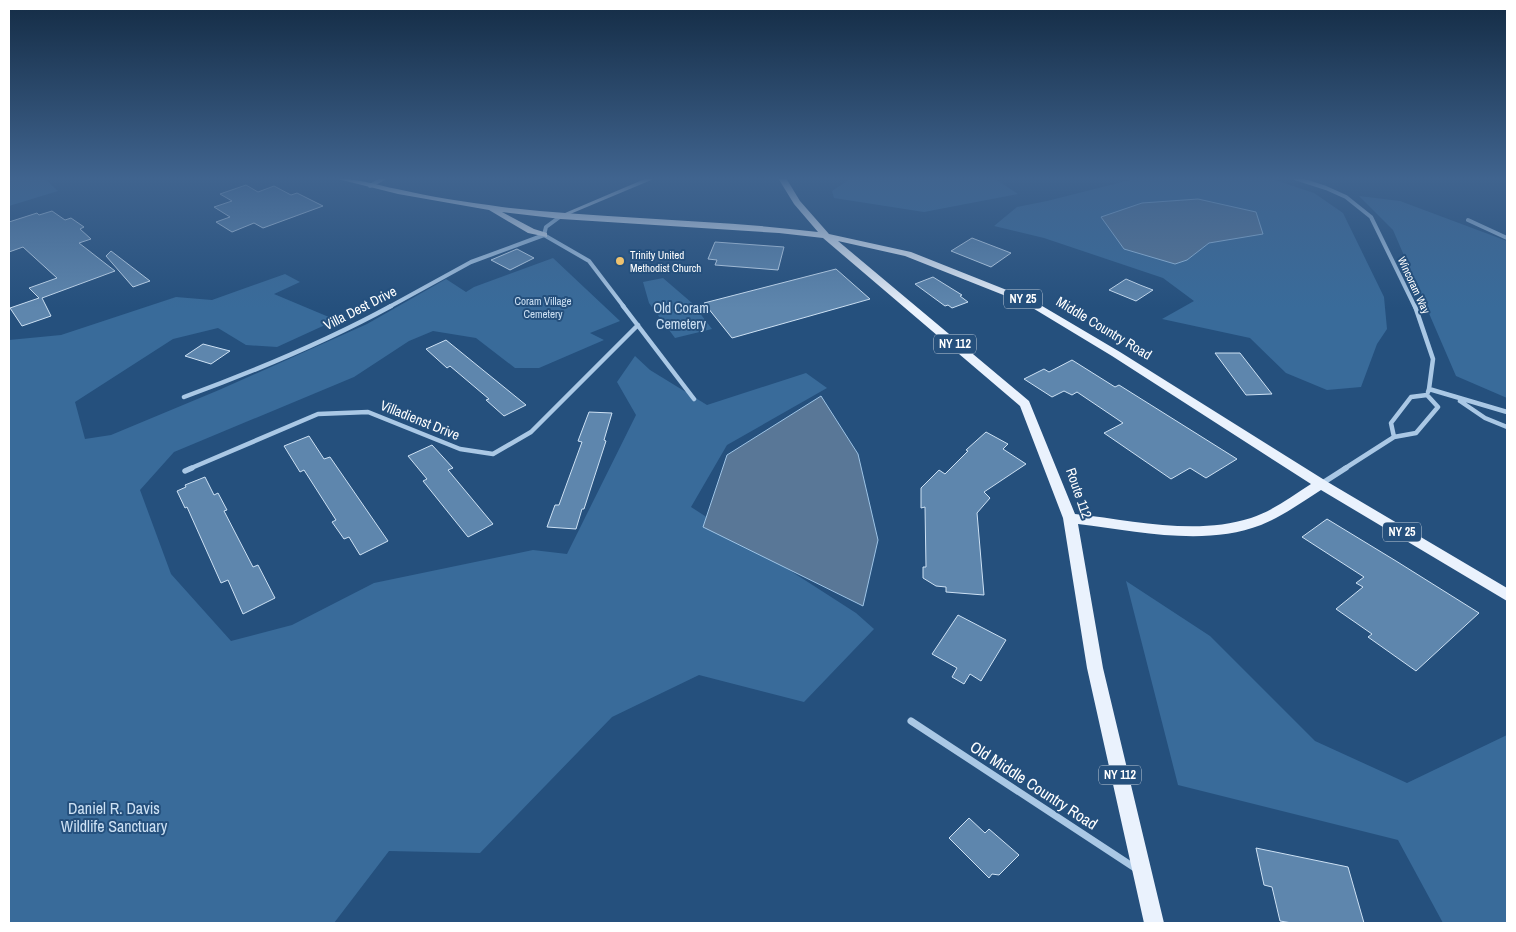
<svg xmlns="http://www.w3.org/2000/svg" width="1516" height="932" viewBox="0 0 1516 932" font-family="'Archivo Narrow',sans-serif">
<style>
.green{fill:#396b9a;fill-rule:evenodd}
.water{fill:#597797;stroke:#9ec4e6}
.building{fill:#5e86ad;stroke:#cde1f4}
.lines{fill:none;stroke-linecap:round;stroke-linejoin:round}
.street-far3{stroke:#aac8e5;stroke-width:4}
.street-far2{stroke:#aac8e5;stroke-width:4.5}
.street-far1{stroke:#aac8e5;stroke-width:5.5}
.street{stroke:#aac8e5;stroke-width:7}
.secondary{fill:#d3e4f5;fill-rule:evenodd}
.primary{fill:#eaf2fd;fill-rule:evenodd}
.poi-dot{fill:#eec26f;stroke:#25507d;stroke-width:2}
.labels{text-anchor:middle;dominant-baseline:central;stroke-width:4;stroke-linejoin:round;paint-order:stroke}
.far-poi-label{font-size:11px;fill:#fff;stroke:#25507d;text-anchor:start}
.far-street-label{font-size:11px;fill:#fff;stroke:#25507d}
.far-park-label{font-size:11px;fill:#cde1f4;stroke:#25507d}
.shield{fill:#25507d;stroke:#becad8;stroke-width:1}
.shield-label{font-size:12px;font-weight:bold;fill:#fff}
.street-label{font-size:14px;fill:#fff;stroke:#25507d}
.park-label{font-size:14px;fill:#cde1f4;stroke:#25507d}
.near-street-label{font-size:16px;fill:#fff;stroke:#25507d}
.near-park-label{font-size:16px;fill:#cde1f4;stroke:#25507d}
</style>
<rect width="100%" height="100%" fill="#25507d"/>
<path class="green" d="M9,178H44L58,191L9,206Z
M846,178H994L1018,194L924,212L834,198L832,191L847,181Z
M1138,178H1269L1314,193L1343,213L1384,297L1387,329L1377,344L1361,387L1327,390L1286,373L1250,338L1162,319L1194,301L1163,278L1044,238L994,226L1017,207L1047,201ZM1142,203L1263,234L1209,243L1187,260L1101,217Z
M1359,196L1400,201L1507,241V398L1456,376L1393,230Z
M553,258L620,321L590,333L604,340L539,368H515L476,338L433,331L409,341L354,377L174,452L140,490L171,574L231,641L292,625L374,583L533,550L567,554L636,415L617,382L635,356L650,370L707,405L806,373L827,388L727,445L691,507L856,613L874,629L804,702L699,675L612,717L480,853L389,851L334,923H9V340L61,335L176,297L212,300L285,274L300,282L274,294L336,320L277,347L246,345L218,328L173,339L75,402L85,439L111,435L219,390L367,324L446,279L466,292L474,287Z
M663,278L692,303L712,329L675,338L649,303L643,282Z
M1126,581L1210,636L1315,741L1407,783L1507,735V923H1443L1398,840L1178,785Z"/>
<path class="water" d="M1198,199L1256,212L1263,234L1209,243L1187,260L1175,264L1124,249L1101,217L1142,203Z
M821,396L858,454L878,540L863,606L703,527L727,455Z"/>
<path class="building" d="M246,185L258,192L274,186L291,195L297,193L323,206L263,228L254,223L232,232L216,222L230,217L214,207L232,201L220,194Z
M52,211L65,220L71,218L84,227L80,229L91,239L79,243L115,271L42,298L51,316L22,326L10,308L39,298L29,288L57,278L23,247L9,252V222L37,213L39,215Z
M972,238L1011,253L991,267L951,251Z
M715,242L784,247L778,270L715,265L717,260L708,259Z
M517,249L534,258L510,270L491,260Z
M111,251L150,281L133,287L106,256Z
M836,269L870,299L732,338L704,303Z
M933,277L962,295L960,296L968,302L952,308L948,305L945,306L915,284Z
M1126,279L1140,285L1153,290L1136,301L1109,290Z
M446,340L526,405L504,416L486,400L489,399L450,366L447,368L426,349Z
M203,344L230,351L211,364L185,356Z
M1215,353H1240L1272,394L1246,395Z
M1072,360L1115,387L1119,385L1237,459L1206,478L1190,468L1171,479L1104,433L1123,423L1077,392L1072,395L1064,391L1052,397L1024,379L1044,369L1049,372Z
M589,412L612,413L604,440L606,441L584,509H582L576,529L547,527L555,505H559L582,442L578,441Z
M986,432L1008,444L1003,449L1026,464L984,492L990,498L977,513L984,595L946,592V587L936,586L923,578V567H926L925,507L921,508V488L939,470L945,474L968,451L966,450Z
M309,436L324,459L330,457L388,541L360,555L349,537L344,539L332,522L336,520L304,470L300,472L284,446Z
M432,445L453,468L448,470L493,524L468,537L423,481L427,479L408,456Z
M205,477L214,495L218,493L227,510L224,511L253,567L258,565L275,598L243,614L228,580L221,583L187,507L185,508L177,491L186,487L185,485Z
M1327,519L1396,561L1479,613L1416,671L1368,637L1372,634L1336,609L1363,587L1356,583L1364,577L1302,537Z
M958,615L1006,640L981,681L970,674L964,684L952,677L957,668L932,654Z
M969,818L985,833L989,829L1019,855L999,875L992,874L989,878L949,838Z
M1256,848L1348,867L1364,923H1292L1280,921L1272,887L1264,885Z"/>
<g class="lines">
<path class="street-far3" d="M1295,178L1326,188L1346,197L1371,217L1415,307
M370,186L384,178
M1468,220L1507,238
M544,235L589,261L624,307
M544,235L546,227L561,216
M389,307L471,262L544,235"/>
<path class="street-far2" d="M623,306L694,399
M1415,306L1433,359L1429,389
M1428,392L1429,389L1507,412
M1427,395L1438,407L1416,433L1394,437L1391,423L1411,397Z
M184,397C255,371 325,342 391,306
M1460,401L1485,418L1507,427
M189,469L318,414L368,412L460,449L493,454L531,432L638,325
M1344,469L1394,437"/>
<path class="street-far1" d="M185,471L192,468
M1321,484L1346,468"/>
<path class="street" d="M911,721L1135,868"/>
<path class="secondary" d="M647,178H656L563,217L558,216Z"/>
<path class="primary" d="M334,178C356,178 376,185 397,189C431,197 467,202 502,207C607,219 713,219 818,232L794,204L778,178H786L800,201L829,234L911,252L1032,300L1120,352L1326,481L1507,588V601L1321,490C1302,502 1283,516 1261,525C1204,547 1137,531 1078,524L1103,668L1164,923H1144L1087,668L1063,518L1020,406L823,238L779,233L561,219L502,212L534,229L547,233V237L528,233L489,210L398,194ZM838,241L905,256L1026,304L1112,356L1311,484C1292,496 1273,511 1251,518C1195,536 1132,520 1075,514L1029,401Z"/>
</g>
<linearGradient id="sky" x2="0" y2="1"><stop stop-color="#142c45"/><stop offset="0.58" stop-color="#40648f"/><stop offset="1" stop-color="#40648f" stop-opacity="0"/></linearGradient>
<rect width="1516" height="308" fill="url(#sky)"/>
<circle class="poi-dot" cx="620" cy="261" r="5"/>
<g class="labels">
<g class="far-poi-label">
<text x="630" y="255">Trinity United<tspan x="630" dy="13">Methodist Church</tspan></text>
</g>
<g class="far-street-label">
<text transform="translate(1414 285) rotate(65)">Wincoram Way</text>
</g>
<g class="far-park-label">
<text x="543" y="301">Coram Village<tspan x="543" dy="13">Cemetery</tspan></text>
</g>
<g class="shield">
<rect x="1004" y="289.5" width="38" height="19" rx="4"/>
<rect x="934" y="334.5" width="42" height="19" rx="4"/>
<rect x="1383" y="522.5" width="38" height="19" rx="4"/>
<rect x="1099" y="765.5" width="42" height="19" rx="4"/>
</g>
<g class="shield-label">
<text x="1023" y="299">NY 25</text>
<text x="955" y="344">NY 112</text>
<text x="1402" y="532">NY 25</text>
<text x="1120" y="775">NY 112</text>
</g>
<g class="street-label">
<text transform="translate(360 308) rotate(-27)">Villa Dest Drive</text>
<text transform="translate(1104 328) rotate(31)">Middle Country Road</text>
<text transform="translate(420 420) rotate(22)">Villadienst Drive</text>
<text transform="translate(1079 493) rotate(71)">Route 112</text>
</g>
<g class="park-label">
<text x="681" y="308">Old Coram<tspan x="681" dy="16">Cemetery</tspan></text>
</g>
<g class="near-street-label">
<text transform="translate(1034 785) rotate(33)">Old Middle Country Road</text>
</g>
<g class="near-park-label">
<text x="114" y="808">Daniel R. Davis<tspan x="114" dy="18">Wildlife Sanctuary</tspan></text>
</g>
</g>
<rect width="1516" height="932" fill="none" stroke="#ffffff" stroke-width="20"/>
</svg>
